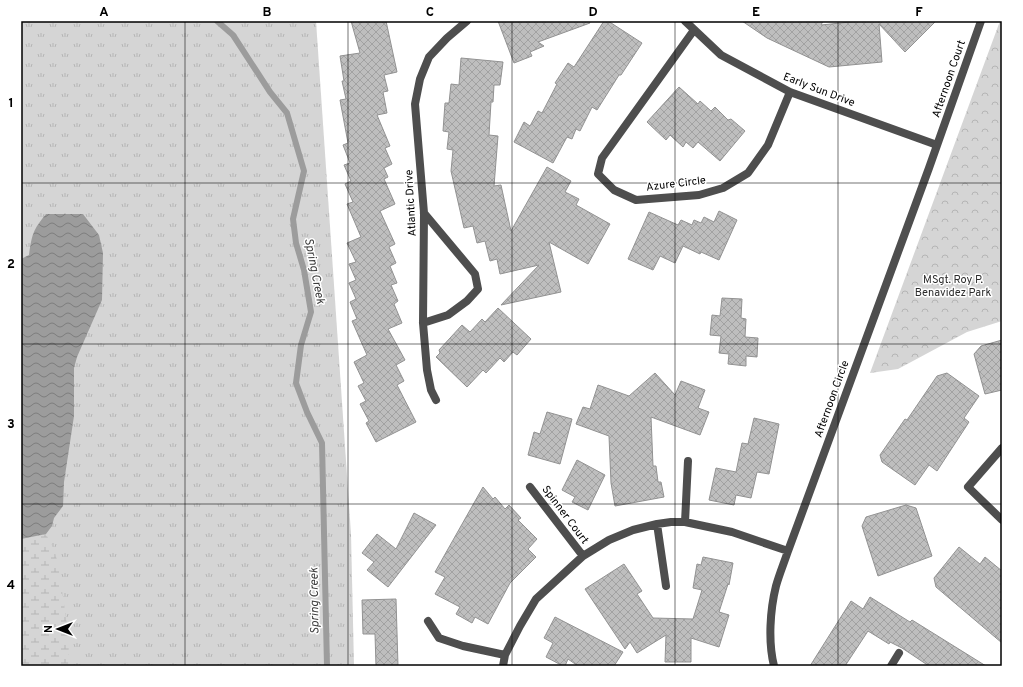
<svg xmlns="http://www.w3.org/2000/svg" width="1023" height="687" viewBox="0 0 1023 687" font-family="Overpass,sans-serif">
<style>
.grass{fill:url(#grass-tufts)}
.wetland{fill:url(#wetland-marsh)}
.park{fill:url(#park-crowns)}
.water{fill:url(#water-waves)}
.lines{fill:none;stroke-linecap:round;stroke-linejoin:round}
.stream{stroke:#9c9c9c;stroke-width:6}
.building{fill:url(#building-cross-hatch);stroke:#929292}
.lane{stroke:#4e4e4e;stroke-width:8}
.street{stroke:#4e4e4e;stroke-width:8}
.grid{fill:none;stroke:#000;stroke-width:1;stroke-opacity:0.55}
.labels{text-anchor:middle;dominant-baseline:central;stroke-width:3;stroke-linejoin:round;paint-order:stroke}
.street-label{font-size:11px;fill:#000;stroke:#fff}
.park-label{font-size:11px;fill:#2c2c2c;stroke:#fff}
.water-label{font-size:12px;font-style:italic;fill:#3d3d3d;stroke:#fff}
.neatline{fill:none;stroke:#000;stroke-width:1.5}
.grid-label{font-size:13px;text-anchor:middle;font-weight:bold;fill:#000}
</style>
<defs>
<pattern id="grass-tufts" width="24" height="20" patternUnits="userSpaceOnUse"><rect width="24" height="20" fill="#d5d5d5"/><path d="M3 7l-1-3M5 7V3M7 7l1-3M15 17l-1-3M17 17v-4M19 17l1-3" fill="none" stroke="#b5b5b5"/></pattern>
<pattern id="wetland-marsh" width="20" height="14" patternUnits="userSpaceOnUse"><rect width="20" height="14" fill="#d5d5d5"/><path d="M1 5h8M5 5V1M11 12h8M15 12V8" fill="none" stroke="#b5b5b5"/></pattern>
<pattern id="park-crowns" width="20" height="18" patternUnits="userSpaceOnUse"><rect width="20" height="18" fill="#d5d5d5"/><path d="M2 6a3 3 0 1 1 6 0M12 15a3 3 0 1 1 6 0" fill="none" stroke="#b5b5b5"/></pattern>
<pattern id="water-waves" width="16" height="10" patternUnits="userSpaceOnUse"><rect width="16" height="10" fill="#9c9c9c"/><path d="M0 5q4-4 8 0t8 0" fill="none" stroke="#7d7d7d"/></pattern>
<pattern id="building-cross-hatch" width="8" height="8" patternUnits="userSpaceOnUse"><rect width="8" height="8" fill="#bebebe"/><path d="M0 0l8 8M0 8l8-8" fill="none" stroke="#a2a2a2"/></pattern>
</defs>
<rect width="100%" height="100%" fill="#fff"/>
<path class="grass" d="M21,21H316L351,534L354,666H21Z"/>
<path class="wetland" d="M46,534L55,552L59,569L69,639L68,666H21V539Z"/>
<path class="park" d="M1000,21H1002V321L967,332L898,369L870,373Z"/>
<path class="water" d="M46,214H83L99,235L103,253L102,300L77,357L74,368V416L64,482L63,506L54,518L52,526L46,534L21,539V259L29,255C32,234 33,230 46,214Z"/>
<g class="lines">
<path class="stream" d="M217,21L233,35L270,92L287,113L304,171L293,219L296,243L304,270L311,312L301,345L296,383L307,412L322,443L327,666"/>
</g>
<path class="building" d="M351,21H386L397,72L384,75L388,91L383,92L387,113L377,115L390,146L385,148L392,164L384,168L388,177L384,179L395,204L380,211L395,244L389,247L396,263L390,266L397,283L391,285L398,301L394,304L402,323L388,329L405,360L396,365L404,381L397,385L416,422L376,442L366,423L369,421L360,404L366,401L358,386L364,383L354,362L367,355L352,321L357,319L350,302L356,299L349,283L356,280L349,264L356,262L347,243L361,237L347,204L353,202L345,184L351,181L344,165L350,163L343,145L348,143L340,100L346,99L342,81H344L340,56L360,53Z
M498,21H589L590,23L538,42L544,46L530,52L532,56L514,63Z
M604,21H608L642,43L621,75H619L597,110L592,107L580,131L576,129L572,139L567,137L553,163L514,142L524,122L530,126L538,111L542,113L557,84L555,83L568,63L574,67Z
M742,21H823L821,25L860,21H936L905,52L879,24L882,62L829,67L767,38Z
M461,58L503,62L500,85H494L493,102H491L489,135L498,136L494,186L501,185L511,231L547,167L571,181L565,192L579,199L576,205L610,224L588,264L549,242L561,292L501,305L539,265L500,274L497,259L490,261L485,241L477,243L473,226L464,228L451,171L453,150L447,149L449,132L443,131L445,103H449L451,84L459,85Z
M679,87L698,104L700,101L711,111L715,107L728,120L731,119L745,131L720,161L698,142L693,148L686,142L683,147L670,135L666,140L647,122Z
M719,211L737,220L719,260L701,252L700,254L683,246L675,263L660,256L653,270L628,259L649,212L678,225L681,220L692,225L694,220L701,223L704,217L714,222Z
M722,298L742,299L741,318L746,319L745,337L758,338L757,357L746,356V366L728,364L729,354L719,353L721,336L710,335L712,315L720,316Z
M498,308L531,339L517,355L513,352L504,362L500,358L486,373L483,370L467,387L436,357L440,353L439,350L462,325L470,332L482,319L485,322Z
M1002,340V390L985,394L974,354L981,346Z
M655,373L675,395L681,381L705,390L698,408L709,412L700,435L651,417L653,466H656L658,482H661L664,497L615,506L611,483L609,436L576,424L583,407L590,409L598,385L629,396Z
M947,373L979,396L964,418L969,422L937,471L929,465L915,485L882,462L880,455L905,419L907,420L937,376Z
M547,412L572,419L560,464L528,455L534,432L540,434Z
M754,418L779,424L769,474L757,472L751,498L736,495L734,505L709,500L716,468L736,472L742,443L748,444Z
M577,460L605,475L588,510L572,502L575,497L562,490Z
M483,487L493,499L495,497L505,509L509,505L521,518L518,520L537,539L528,549L536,557L510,583L488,624L475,617L472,623L456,614L460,607L435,594L445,577L435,572Z
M906,505L916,508L932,556L878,576L862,526L866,517Z
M414,513L436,525L388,587L367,570L374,562L362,553L377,534L396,549Z
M959,547L980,564L985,557L1002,571V643L936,587L934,578Z
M703,557L733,563L729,585L728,584L719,612L729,615L719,647L691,638V662H665L666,635L637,653L630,642L625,649L585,589L624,564L642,591L637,594L653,618L693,619L702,590L693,588L697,564L701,565Z
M870,597L910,622L912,620L986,666H929L902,648L890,642L889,644L868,631L845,666H810L851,601L863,609Z
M396,599L398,666H376L375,634H363L362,600Z
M555,617L623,652L614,666H578L568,659L565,666H563L546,657L553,643L544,638Z"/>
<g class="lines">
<path class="lane" d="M1002,448L968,487L1002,520
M891,666L899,653"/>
<path class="street" d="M685,21L721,55L790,92L937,145
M694,30L602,158L598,174L614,190L636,200L699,195L723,188L748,173L768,145L790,92
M423,323L448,315L467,301L478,289L475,274L424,213
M436,400L431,390L427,370L423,323L424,213L415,104L420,79L429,57L447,38L467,21
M530,487L583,556
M685,522L688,461
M657,524L666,586
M428,621L439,638L463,646L505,655
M503,666L505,655L520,626L536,599L583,556L609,540L633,530L657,524L671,522H685L732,532L788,551
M774,666C768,642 770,610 776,586C779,575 784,563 788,551L929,168L981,21"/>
</g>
<path class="grid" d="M185,21V666M348,21V666M512,21V666M675,21V666M838,21V666M21,183H1002M21,344H1002M21,504H1002"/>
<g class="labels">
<g class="street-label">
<text transform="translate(949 79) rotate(-71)">Afternoon Court</text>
<text transform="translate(819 90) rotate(21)">Early Sun Drive</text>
<text transform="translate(676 184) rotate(-7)">Azure Circle</text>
<text transform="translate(411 203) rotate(-93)">Atlantic Drive</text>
<text transform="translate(832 399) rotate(-70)">Afternoon Circle</text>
<text transform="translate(565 515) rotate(53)">Spinner Court</text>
</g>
<g class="park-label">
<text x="953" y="280">MSgt. Roy P.<tspan x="953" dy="13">Benavidez Park</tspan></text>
</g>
<g class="water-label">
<text transform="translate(314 271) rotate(79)">Spring Creek</text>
<text transform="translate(315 601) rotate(-91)">Spring Creek</text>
</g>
</g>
<rect width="1023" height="687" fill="none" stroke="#ffffff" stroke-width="44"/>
<g transform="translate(58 629) rotate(270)" stroke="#ffffff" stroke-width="3" paint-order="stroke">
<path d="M0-3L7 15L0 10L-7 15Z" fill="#000000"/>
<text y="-6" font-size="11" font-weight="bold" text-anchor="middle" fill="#000000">N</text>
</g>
<rect x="22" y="22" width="979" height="643" class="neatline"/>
<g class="grid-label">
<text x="104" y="16">A</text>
<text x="267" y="16">B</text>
<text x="430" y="16">C</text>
<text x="593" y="16">D</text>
<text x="756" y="16">E</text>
<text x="919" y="16">F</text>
<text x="11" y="107">1</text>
<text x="11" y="268">2</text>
<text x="11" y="428">3</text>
<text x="11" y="589">4</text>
</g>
</svg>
